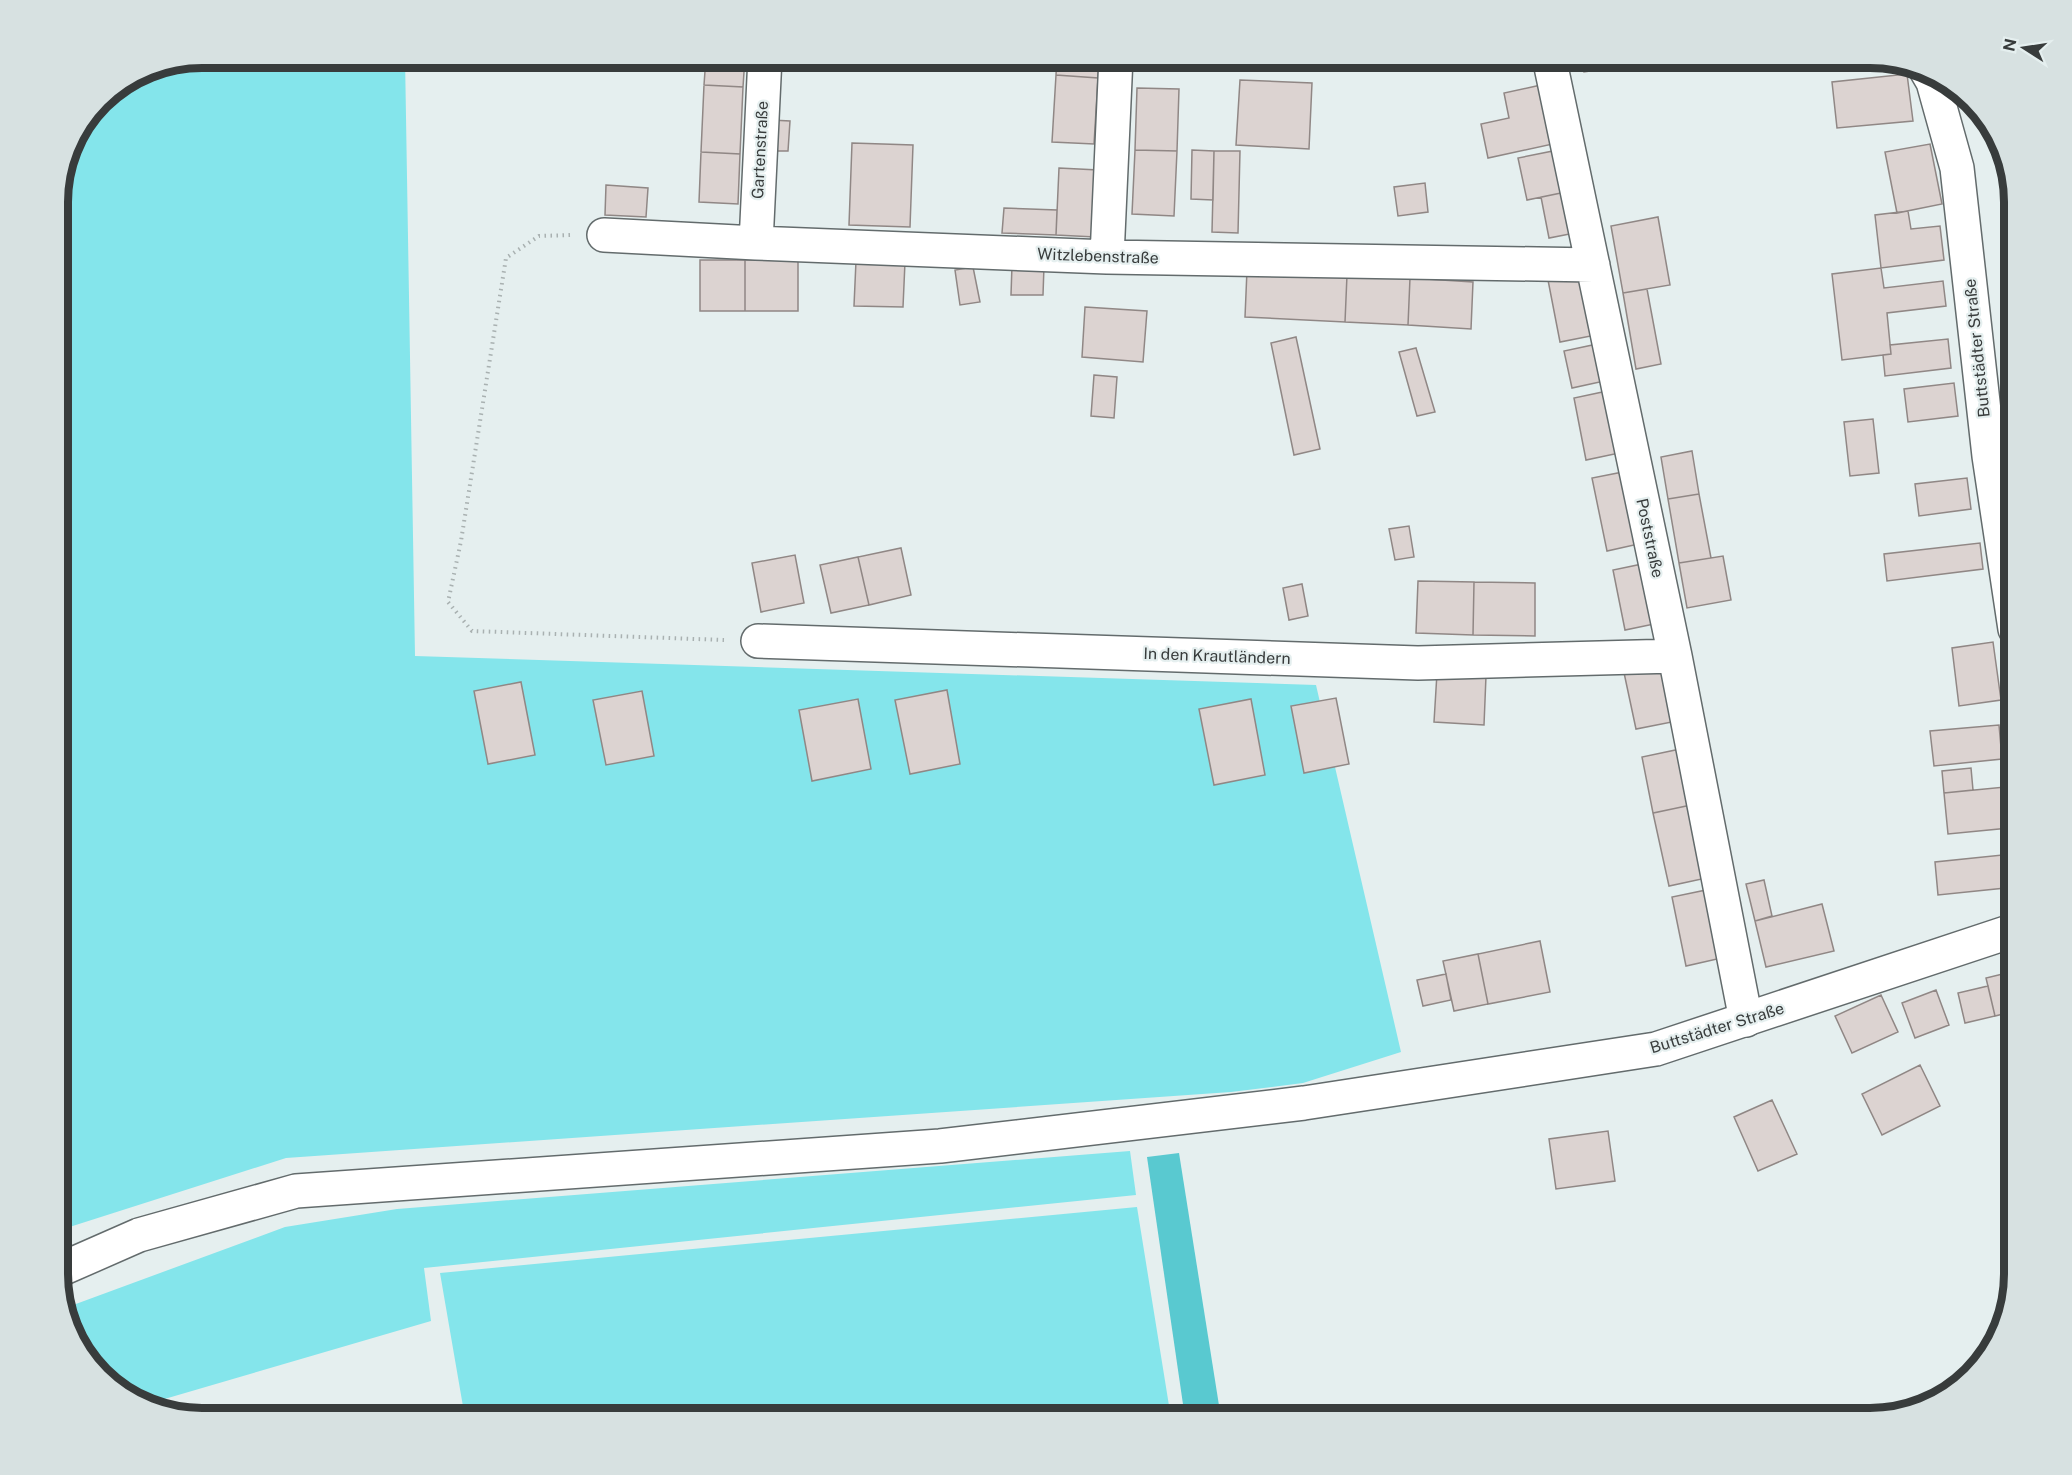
<svg xmlns="http://www.w3.org/2000/svg" width="2072" height="1475" viewBox="0 0 2072 1475" font-family="'Public Sans',sans-serif">
<style>
.green{fill:#84e5eb}
.forest{fill:#59c9d0}
.building{fill:#dcd3d1;stroke:#908785;stroke-width:1.5}
.lines{fill:none;stroke-linecap:round;stroke-linejoin:round}
.street-casing{stroke:#636b6c;stroke-width:36}
.secondary-casing{stroke:#636b6c;stroke-width:36}
.path{stroke:#a9b1b1;stroke-width:4;stroke-dasharray:1.5 4.5;stroke-linecap:butt}
.street{stroke:#fff;stroke-width:33}
.secondary{stroke:#fff;stroke-width:33}
.labels{text-anchor:middle;dominant-baseline:central;stroke-width:4.5;stroke-linejoin:round;paint-order:stroke}
.street-label{font-size:16px;fill:#383c3c;stroke:#e5efef}
.rim{fill:none;stroke:#383c3c;stroke-width:8}
</style>
<rect width="100%" height="100%" fill="#e5efef"/>
<path class="green" d="M202,57H405L415,656L1316,685L1401,1052L1303,1083L1231,1092L286,1158L57,1231V192L72,138L106,93L147,68Z
M1130,1151L1136,1195L424,1268L431,1321L144,1405L114,1388L76,1345L65,1308L285,1227L397,1209Z
M1137,1207L1171,1418H465L440,1273Z"/>
<path class="forest" d="M1179,1153L1221,1418H1185L1147,1157Z"/>
<path class="building" d="M706,57H745L743,87L704,85Z
M1057,57H1099L1098,78L1056,75Z
M1582,57H1623L1624,66L1584,72Z
M1907,74L1913,121L1837,128L1832,82Z
M1056,75L1098,78L1094,144L1052,142Z
M1240,80L1312,83L1309,149L1236,145Z
M1550,83L1562,142L1488,158L1481,124L1509,118L1504,93Z
M704,85L743,87L740,154L701,152Z
M1137,88L1179,89L1177,151L1135,150Z
M771,120L790,121L788,151H770Z
M852,143L913,145L910,227L849,225Z
M1930,144L1942,204L1897,213L1885,152Z
M1563,149L1571,191L1527,200L1518,158Z
M1135,150L1177,151L1174,216L1132,214Z
M1192,150L1214,151L1213,200L1191,199Z
M1214,151H1240L1238,233L1212,232Z
M701,152L740,154L738,204L699,202Z
M1059,168L1098,170L1095,237L1056,235Z
M1425,183L1428,212L1398,216L1394,187Z
M606,185L648,188L646,217L605,215Z
M1571,191L1580,232L1549,238L1541,197Z
M1004,208L1057,210L1056,235L1002,233Z
M1908,211L1911,229L1940,226L1944,260L1881,268L1875,215Z
M1658,217L1670,285L1623,293L1611,226Z
M700,260H745V311H700Z
M745,260H798V311H745Z
M856,261L905,262L903,307L854,306Z
M1012,265L1044,266L1043,295H1011Z
M973,267L980,302L960,305L955,270Z
M1881,268L1884,288L1943,281L1946,306L1887,313L1891,354L1842,360L1832,274Z
M1247,270L1347,275L1345,322L1245,317Z
M1588,271L1601,334L1560,342L1548,280Z
M1347,275L1410,278L1408,325L1345,322Z
M1410,278L1473,282L1471,329L1408,325Z
M1647,289L1661,364L1636,369L1623,293Z
M1085,307L1147,311L1143,362L1082,357Z
M1296,337L1320,449L1294,455L1271,343Z
M1948,339L1951,368L1885,376L1883,355L1891,354L1890,345Z
M1602,343L1609,380L1572,388L1564,351Z
M1416,348L1435,412L1417,416L1399,352Z
M1094,375L1117,377L1114,418L1091,416Z
M1954,383L1958,416L1908,422L1904,389Z
M1612,390L1624,452L1586,460L1574,398Z
M1873,419L1879,473L1850,476L1844,422Z
M1692,451L1699,494L1668,499L1661,457Z
M1628,471L1643,543L1607,551L1592,478Z
M1967,478L1971,509L1919,516L1915,484Z
M1699,494L1711,558L1679,563L1668,499Z
M1409,526L1414,557L1395,560L1389,529Z
M1980,543L1983,569L1887,581L1884,554Z
M901,548L911,595L869,605L858,557Z
M795,555L804,603L761,612L752,563Z
M1723,556L1731,600L1687,608L1679,563Z
M858,557L869,605L831,613L820,565Z
M1647,563L1659,623L1625,630L1613,570Z
M1418,581L1474,582L1473,635L1416,633Z
M1474,582L1535,583V636L1473,635Z
M1302,584L1308,616L1289,620L1283,588Z
M1993,642L2001,700L1959,706L1952,648Z
M1665,659L1677,721L1636,729L1623,668Z
M1437,673L1486,676L1484,725L1434,722Z
M521,682L535,755L488,764L474,691Z
M947,690L960,764L910,774L895,700Z
M642,691L654,756L606,765L593,700Z
M1336,698L1349,764L1304,773L1291,706Z
M858,699L871,769L812,781L799,710Z
M1251,699L1265,775L1214,785L1199,709Z
M1999,725L2002,759L1934,766L1930,731Z
M1685,748L1696,804L1653,813L1642,757Z
M1971,768L1973,790L1944,793L1942,771Z
M2005,787L2009,828L1948,834L1944,793Z
M1696,804L1711,877L1669,886L1653,813Z
M2012,854L2015,887L1938,895L1935,862Z
M1764,880L1772,916L1755,921L1746,884Z
M1711,889L1726,957L1686,966L1672,897Z
M1822,904L1834,951L1766,967L1755,921Z
M1540,941L1550,992L1488,1004L1478,954Z
M1478,954L1488,1004L1454,1011L1443,961Z
M2015,971V1011L1995,1016L1986,978Z
M1446,974L1451,1000L1423,1006L1417,980Z
M1988,986L1995,1016L1965,1023L1958,993Z
M1936,990L1949,1025L1915,1038L1902,1003Z
M1881,995L1898,1032L1852,1053L1835,1016Z
M1920,1065L1940,1106L1882,1135L1862,1094Z
M1772,1100L1797,1154L1758,1171L1734,1117Z
M1608,1131L1615,1181L1556,1189L1549,1139Z"/>
<g class="lines">
<g class="street-casing">
<path id="street" d="M1549,57L1675,656L1746,1020
M604,235L756,243L1107,257L1593,265
M756,243L765,57
M1107,257L1116,57
M758,641L1418,663L1675,656"/>
</g>
<g class="secondary-casing">
<path id="secondary" d="M1926,70L1933,82L1957,168L1989,456L2015,629
M57,1271L139,1235L296,1191L940,1146L1304,1103L1656,1049L2015,930"/>
</g>
<path class="path" d="M570,235L539,236L506,258L461,541L448,602L472,631L724,640"/>
<use href="#street" class="street"/>
<use href="#secondary" class="secondary"/>
</g>
<g class="labels">
<g class="street-label">
<text transform="translate(760 150) rotate(-87)">Gartenstraße</text>
<text transform="translate(1098 256) rotate(2)">Witzlebenstraße</text>
<text transform="translate(1977 348) rotate(-96)">Buttstädter Straße</text>
<text transform="translate(1650 538) rotate(78)">Poststraße</text>
<text transform="translate(1217 656) rotate(2)">In den Krautländern</text>
<text transform="translate(1717 1028) rotate(-17)">Buttstädter Straße</text>
</g>
</g>
<path d="M0 0H2072V1475H0ZM202 68H1870A134 134 0 0 1 2004 202V1274A134 134 0 0 1 1870 1408H202A134 134 0 0 1 68 1274V202A134 134 0 0 1 202 68Z" fill="#d7e1e1" fill-rule="evenodd"/>
<path class="rim" d="M202 68H1870A134 134 0 0 1 2004 202V1274A134 134 0 0 1 1870 1408H202A134 134 0 0 1 68 1274V202A134 134 0 0 1 202 68Z"/>
<g transform="translate(2024 48) rotate(282)" stroke="#e5efef" stroke-width="4.5" paint-order="stroke">
<path d="M0-4.5L10 22L0 15L-10 22Z" fill="#383c3c"/>
<text y="-9" font-size="16" font-weight="bold" text-anchor="middle" fill="#383c3c">N</text>
</g>
</svg>
